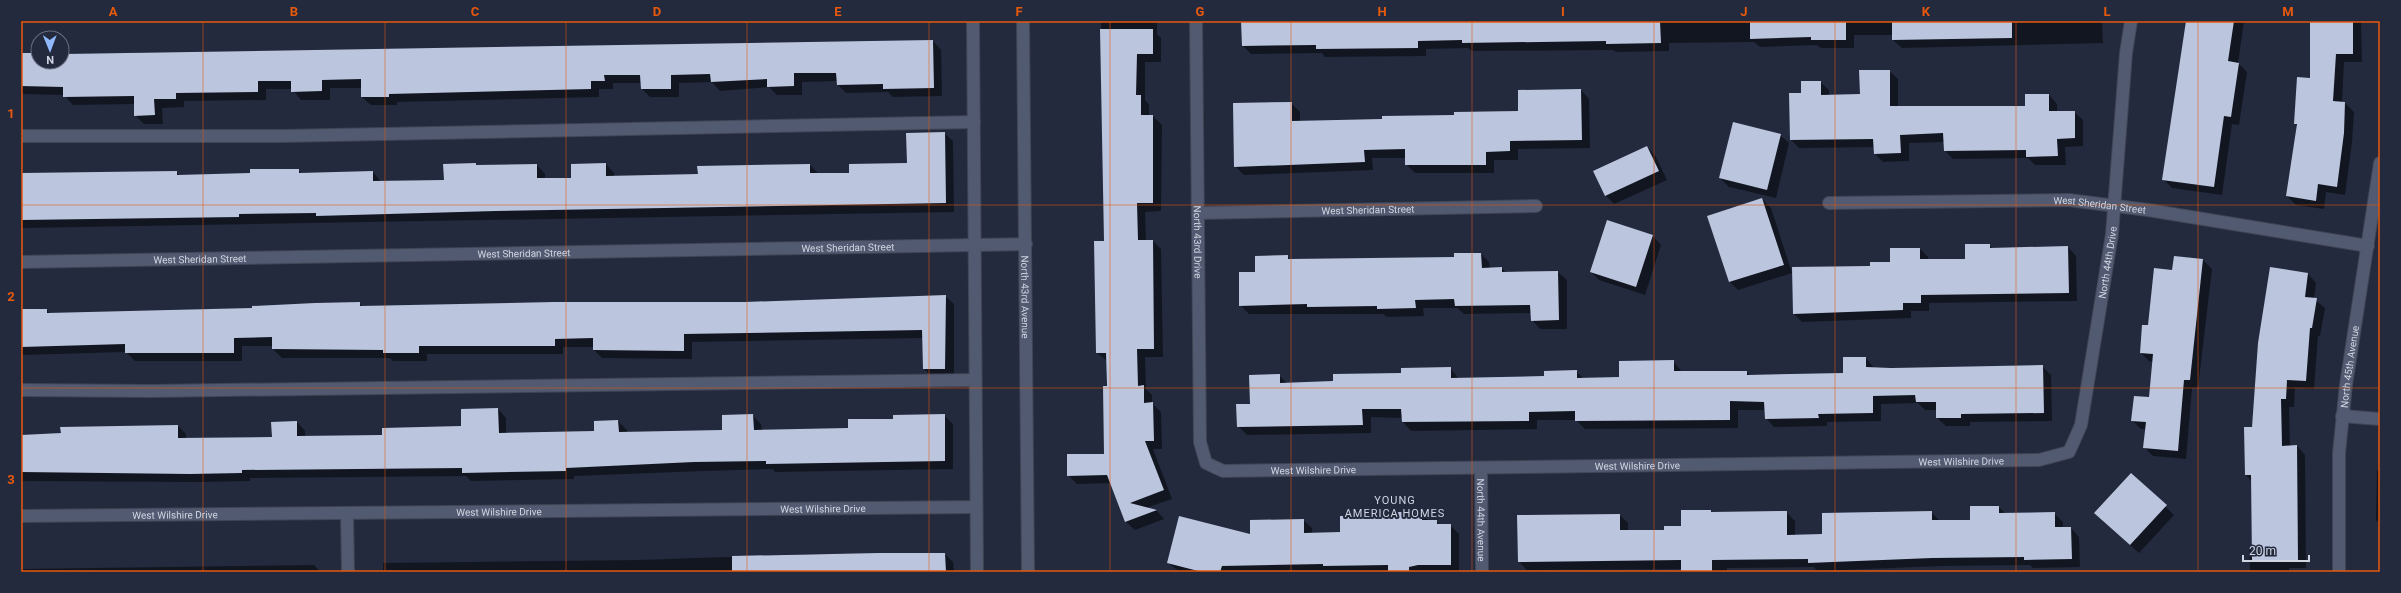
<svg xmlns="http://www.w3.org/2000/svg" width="2401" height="593" viewBox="0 0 2401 593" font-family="Roboto,sans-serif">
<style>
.shadow{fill:#0007}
.building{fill:#bbc5de}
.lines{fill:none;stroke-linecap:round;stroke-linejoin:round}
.lane-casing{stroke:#404555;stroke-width:14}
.street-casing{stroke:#404555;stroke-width:14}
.secondary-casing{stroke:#404555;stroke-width:14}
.lane{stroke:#525a71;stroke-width:12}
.street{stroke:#525a71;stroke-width:12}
.secondary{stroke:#525a71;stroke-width:12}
.grid{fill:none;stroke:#e8590c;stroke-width:1;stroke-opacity:0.55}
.labels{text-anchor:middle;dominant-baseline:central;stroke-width:4;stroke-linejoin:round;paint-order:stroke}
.street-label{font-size:10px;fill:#d0d5e2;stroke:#232a3e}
.neighbourhood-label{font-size:11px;letter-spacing:1px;fill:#d0d5e2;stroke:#232a3e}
.neatline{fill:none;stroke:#e8590c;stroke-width:1.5}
.grid-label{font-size:13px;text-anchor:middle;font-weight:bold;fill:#e8590c}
</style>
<rect width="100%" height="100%" fill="#232a3e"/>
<path class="shadow" d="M1101,21H1157V34L1161,38V62H1145V100L1149,105V116H1153L1162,125L1161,211L1145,212L1146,241H1153L1161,249L1163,357H1145L1146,389L1152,395V403L1161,412L1162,449H1153L1172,499L1146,508L1157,511L1164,519L1135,530L1126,522L1112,483L1077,484L1068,475L1105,455L1107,361L1097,353L1105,242Z
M1242,21H2102L2103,43L1902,48L1893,40V35H1854V48H1821L1817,45L1760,47L1754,42L1669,43V51L1616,52L1613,50L1472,51L1468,48L1426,49V56L1325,57L1322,53L1251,54L1243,46Z
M2187,21H2244L2238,63L2247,72L2239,125L2232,124L2222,195L2172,188L2164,180Z
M2311,21H2361L2362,62H2344L2342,103H2345L2354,112L2352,142L2345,195L2326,192L2324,209L2296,205L2287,196L2297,126L2295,124L2311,79Z
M933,41L941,50L942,96L893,97L888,92L846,93L838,85L837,81L802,82V95H777L769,87L720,91L712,82L679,83V97H650L642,89V83H613V89H599V97L397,102V105H371L362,97V88H330V100H301L292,89H266V100L184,101V107L162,108L163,124H144L135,115V104L73,105L64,95L21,94V54H38V62H62V54Z
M1889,71L1898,79V107H2026L2049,95L2057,104V112H2074L2083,120V146L2065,147L2066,165H2035L2028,158L1953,159L1945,151V142L1909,143V161L1883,162L1875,154V147L1799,148L1791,140L1802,94L1820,82L1829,90V96L1861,95Z
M1581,90L1589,99L1590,148L1518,149V160H1494V173H1415L1406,164V158H1372L1373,170L1244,175L1235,166L1291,103L1300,112V122L1383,120L1519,112Z
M944,133L953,141L954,212L21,228V175L176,172L180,176L252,174L298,170L302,174L373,172L381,182L445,181L475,164L478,166L537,165L545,174V179H572L606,164L614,173V177L699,175L810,165L818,173L850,174L908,164Z
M1780,135L1789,143L1776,198L1729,187L1720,178Z
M1647,147L1655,155L1667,180L1614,204L1606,196Z
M1762,199L1771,208L1792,273L1738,290L1730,282Z
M1608,222L1653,236L1661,245L1645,295L1599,280L1591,272Z
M1989,245L1993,249L2068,247L2076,256L2077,301L1929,303V311H1911V318L1802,322L1794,314L1871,267L1891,263L1920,249L1928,257V260H1966Z
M1481,254L1489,262L1490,268H1502L1506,273L1558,272L1567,280V329H1540L1532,320V313L1464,314L1457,308H1423L1424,316L1387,317L1383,314H1249L1240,305L1256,273L1287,256L1290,260L1455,258Z
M2175,257L2203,260L2212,269L2198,388H2192L2186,459L2153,456L2144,447L2146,429H2141L2132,420L2150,398L2153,362L2149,361L2141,353L2149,326L2173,271Z
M2308,274L2316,283L2314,299L2325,308L2320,336H2318L2314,389L2295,388L2294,407H2289L2290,446H2297L2305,455L2306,568H2289V572H2250L2249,546H2253L2252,482L2246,475L2252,428Z
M945,296L954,304V377H932L924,369L923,338L692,342V359L602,358L594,350V347H563V354H427V361H393L390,358H282L273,349V346H242V361H135L126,352L21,355V310H47L51,314L253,309L359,303L363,307L745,303Z
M1866,358L1874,368L2042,366L2051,375L2052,421L1970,422V426H1946L1937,418V410H1925L1918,403L1881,404V421L1827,422V426L1774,427L1766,418L1765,410H1738V428L1585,429L1576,420H1537V429L1411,431L1403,422V418L1371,417V433L1247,435L1238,426L1251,405L1279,375L1288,384L1334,382L1450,368L1459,379L1545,377L1576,371L1584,379L1620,378L1673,361L1682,372H1747L1751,376L1844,374Z
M498,409L506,418V434L595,432L618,421L627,430V433L724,431L753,416L761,424L762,431L849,429L894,420L944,415L953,424V469L775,472L773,469L703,471L574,476V479L471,481L466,476L250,478V481L199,482L21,481V436L178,426L186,434V439L273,438L297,422L305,431V437L383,436L462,427Z
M2377,470L2380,471V524L2376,520Z
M2131,474L2174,515L2139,553L2103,521Z
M1999,507L2006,514L2054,513L2063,522V528H2071L2079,537L2080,567L2033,568L2030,565L1941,566L1817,571L1814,567L1727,568V572H1682V569L1527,570L1519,562L1620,515L1628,523V531L1665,530L1682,527L1711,511L1713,513L1786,512L1795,521V536L1823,535L1931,512L1940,521H1971Z
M1421,513L1429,521H1436L1441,525H1450L1459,534V572H1180L1168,563L1303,520L1312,528V533H1341L1392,516Z
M811,554H945L953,562L954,572H383V563L638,560Z
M314,565L321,572H21V569Z"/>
<path class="building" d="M1241,21H1660L1661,43L1606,44V41L1462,43V40L1418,41V48L1316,49V45L1242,46Z
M1750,21H1846V40H1811V37L1750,39Z
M1892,21H2012V38L1892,40Z
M2186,21H2234L2228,61L2239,63L2231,117L2224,116L2214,187L2162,180Z
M2310,21H2353V54H2336L2333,101L2345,102L2344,133L2337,187L2318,184L2316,201L2286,196L2297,124H2294L2297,77L2310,78Z
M1100,29H1153V54H1137L1136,95H1141V115H1153V203H1137L1138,240H1153L1154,349H1137L1138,386L1144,385V403L1153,402L1154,441H1145L1164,490L1130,503L1157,510L1125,522L1107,475L1067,476V454H1104L1103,386H1107L1106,353H1096L1094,241H1104Z
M933,40L934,88L883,89V84L837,85L836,73H794V86L767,87V79L711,82L710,74L671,75V89H641L640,75H604L605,81H591V89L389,94V97H361V79L322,80V91L291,92V81H258V92L176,93V99H154L155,115L134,116V96L63,97V87L21,86V53H38V62H62V54Z
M1859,70H1890V106H2025V94H2049V111H2075V138L2057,139L2058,156L2026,157V150L1944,151L1943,133L1900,135L1901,153L1874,154L1873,139L1790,140L1789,93H1801V81H1821V95L1860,94Z
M1581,89L1582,140L1510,141V151L1486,152V165H1405V149L1364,150L1365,162L1234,167L1233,103L1292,102V121L1382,119V116L1454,115V112L1518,111V90Z
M1733,122L1781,134L1767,190L1719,178Z
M945,132L946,203L496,211L316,216V213L239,214V217L21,220V173L177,171V175L250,173V169H299V173L373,171V181L444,180L443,164L476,163V165L537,164V178H571V164L606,163V176L698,174L697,166L810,164V173H849V164L907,163L906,133Z
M1647,146L1659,171L1605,196L1593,171Z
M1762,198L1784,265L1729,282L1707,216Z
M1607,220L1653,235L1636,287L1590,272Z
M1965,244H1990V248L2068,246L2069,293L1921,295V303H1903V310L1793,314L1792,267L1870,266V262H1890V248H1920V259H1965Z
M1454,253H1481L1482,268L1502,267V272L1558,271L1559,320L1531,321L1530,305L1455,306L1454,299L1415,300L1416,308L1377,309V306L1307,307V304L1239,306V272H1255V256L1288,255V259L1454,257Z
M2174,256L2203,259L2190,380H2184L2178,451L2143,448L2146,422L2131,421L2134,396L2149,397L2153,354L2140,353L2142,325H2148L2154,268L2172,270Z
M2270,267L2308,273L2305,297L2317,298L2312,328H2310L2306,381L2287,380L2286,399H2281L2282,446L2297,445L2298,560H2252L2251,475H2245L2244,427H2252L2258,343Z
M946,295L945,369H923L922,330L684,334V351L593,350V338L555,339V346H419V353H383V350L272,349V337L234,338V353H125V344L21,347V309H47V313L252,308V306L315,303L360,302V306L554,302H745Z
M1843,357H1866V367L1891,368L2043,365L2044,413L1961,414V418H1936V402H1916L1915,395L1873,396V413L1818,414L1819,418L1765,419L1764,402L1730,401V420L1575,421V411L1529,412V421L1402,422L1401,409H1362L1363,425L1237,427L1236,404H1250L1249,375L1280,374V383L1333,381V374L1401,373V368L1451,367V378L1544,376V371L1577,370V378L1619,377V361L1674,360V371H1747V375L1843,373Z
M498,408L499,433L594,431V421L618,420L619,432L722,430V415L753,414L754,430L848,428V419H893V415L945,414V461L766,464V461L694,462L566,468V471L462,473V468L242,470V473L190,474L21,472V435L61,433L60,427L178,425V438L272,437L271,422L297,421V436L382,435V428L461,426V409Z
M2131,473L2167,505L2130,545L2094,513Z
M1970,506H1999V513L2055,512V527H2071L2072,559L2024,560V557L1932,558L1808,563V559L1712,560V572H1681V560L1518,562L1517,515L1620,514V530H1664V526H1681V510H1711V512L1787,511V535L1822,534V513L1932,511V520H1970Z
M1390,512H1422V520H1437V524H1451V565H1418L1409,567V572H1388V565L1323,566V564L1222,566L1220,572H1202L1167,563L1179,516L1250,534V520L1304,519V533L1340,532V516L1391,515Z
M879,553H945L946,572H732V556Z"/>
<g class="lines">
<g class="lane-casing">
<path id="lane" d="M21,136H283L974,122
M21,390L152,391L975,380"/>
</g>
<g class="street-casing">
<g id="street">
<path d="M973,21L977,572"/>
<path id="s1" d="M1196,21L1200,442L1206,463L1223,471L2039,460L2069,452L2081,425L2112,234L2126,53L2131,21"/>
<path id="s2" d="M1829,203L2069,200L2148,210L2368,246"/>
<path id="s3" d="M1199,213L1536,206"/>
<path id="s4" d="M21,262L1026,244"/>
<path d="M2342,416L2380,419"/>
<path id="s5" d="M1481,468L1482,572"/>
<path d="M347,514L348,572"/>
<path id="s6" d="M21,516L976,507"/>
<path id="s7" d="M2339,572V453L2346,385L2380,163"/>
</g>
</g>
<g class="secondary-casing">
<g id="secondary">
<path id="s8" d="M1023,21L1028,572"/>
</g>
</g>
<use href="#lane" class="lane"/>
<use href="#street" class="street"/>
<use href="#secondary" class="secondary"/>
</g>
<path class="grid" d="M203,21V572M385,21V572M566,21V572M747,21V572M929,21V572M1110,21V572M1291,21V572M1472,21V572M1654,21V572M1835,21V572M2016,21V572M2198,21V572M21,205H2380M21,388H2380"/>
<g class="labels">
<g class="street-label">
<text stroke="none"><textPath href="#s2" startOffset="271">West Sheridan Street</textPath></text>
<text stroke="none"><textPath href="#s3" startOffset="169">West Sheridan Street</textPath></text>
<text stroke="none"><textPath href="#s1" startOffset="221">North 43rd Drive</textPath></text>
<text stroke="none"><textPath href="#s4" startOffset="827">West Sheridan Street</textPath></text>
<text stroke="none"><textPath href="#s4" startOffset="503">West Sheridan Street</textPath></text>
<text stroke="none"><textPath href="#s4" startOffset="179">West Sheridan Street</textPath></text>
<text stroke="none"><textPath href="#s1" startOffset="1503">North 44th Drive</textPath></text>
<text stroke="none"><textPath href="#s8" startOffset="276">North 43rd Avenue</textPath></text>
<text stroke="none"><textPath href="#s7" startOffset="206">North 45th Avenue</textPath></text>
<text stroke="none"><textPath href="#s1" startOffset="1200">West Wilshire Drive</textPath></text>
<text stroke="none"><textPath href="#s1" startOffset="876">West Wilshire Drive</textPath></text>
<text stroke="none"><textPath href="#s1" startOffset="552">West Wilshire Drive</textPath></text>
<text stroke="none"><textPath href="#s6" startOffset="802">West Wilshire Drive</textPath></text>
<text stroke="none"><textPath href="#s6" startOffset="478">West Wilshire Drive</textPath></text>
<text stroke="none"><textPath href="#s6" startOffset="154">West Wilshire Drive</textPath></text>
<text stroke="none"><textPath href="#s5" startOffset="52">North 44th Avenue</textPath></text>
</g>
<g class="neighbourhood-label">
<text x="1395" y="500">YOUNG<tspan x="1395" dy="13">AMERICA HOMES</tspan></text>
</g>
</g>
<rect width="2401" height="593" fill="none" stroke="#232a3e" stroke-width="44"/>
<g transform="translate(50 50) rotate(179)"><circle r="19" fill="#232a3e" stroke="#686e80"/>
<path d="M0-3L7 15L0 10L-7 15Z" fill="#90b8fd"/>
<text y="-6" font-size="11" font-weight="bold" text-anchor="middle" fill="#d0d5e2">N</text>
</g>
<path d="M2243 555v6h66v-6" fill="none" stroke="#d0d5e2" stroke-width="2"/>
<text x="2249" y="555" font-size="12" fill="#d0d5e2" stroke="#232a3e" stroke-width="3" paint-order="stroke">20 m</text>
<rect x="22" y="22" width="2357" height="549" class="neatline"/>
<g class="grid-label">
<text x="113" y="16">A</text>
<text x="294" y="16">B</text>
<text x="475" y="16">C</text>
<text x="657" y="16">D</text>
<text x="838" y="16">E</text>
<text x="1019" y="16">F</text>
<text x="1200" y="16">G</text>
<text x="1382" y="16">H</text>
<text x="1563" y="16">I</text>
<text x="1744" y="16">J</text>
<text x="1926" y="16">K</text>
<text x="2107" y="16">L</text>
<text x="2288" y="16">M</text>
<text x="11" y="118">1</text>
<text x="11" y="301">2</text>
<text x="11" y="484">3</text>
</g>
</svg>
